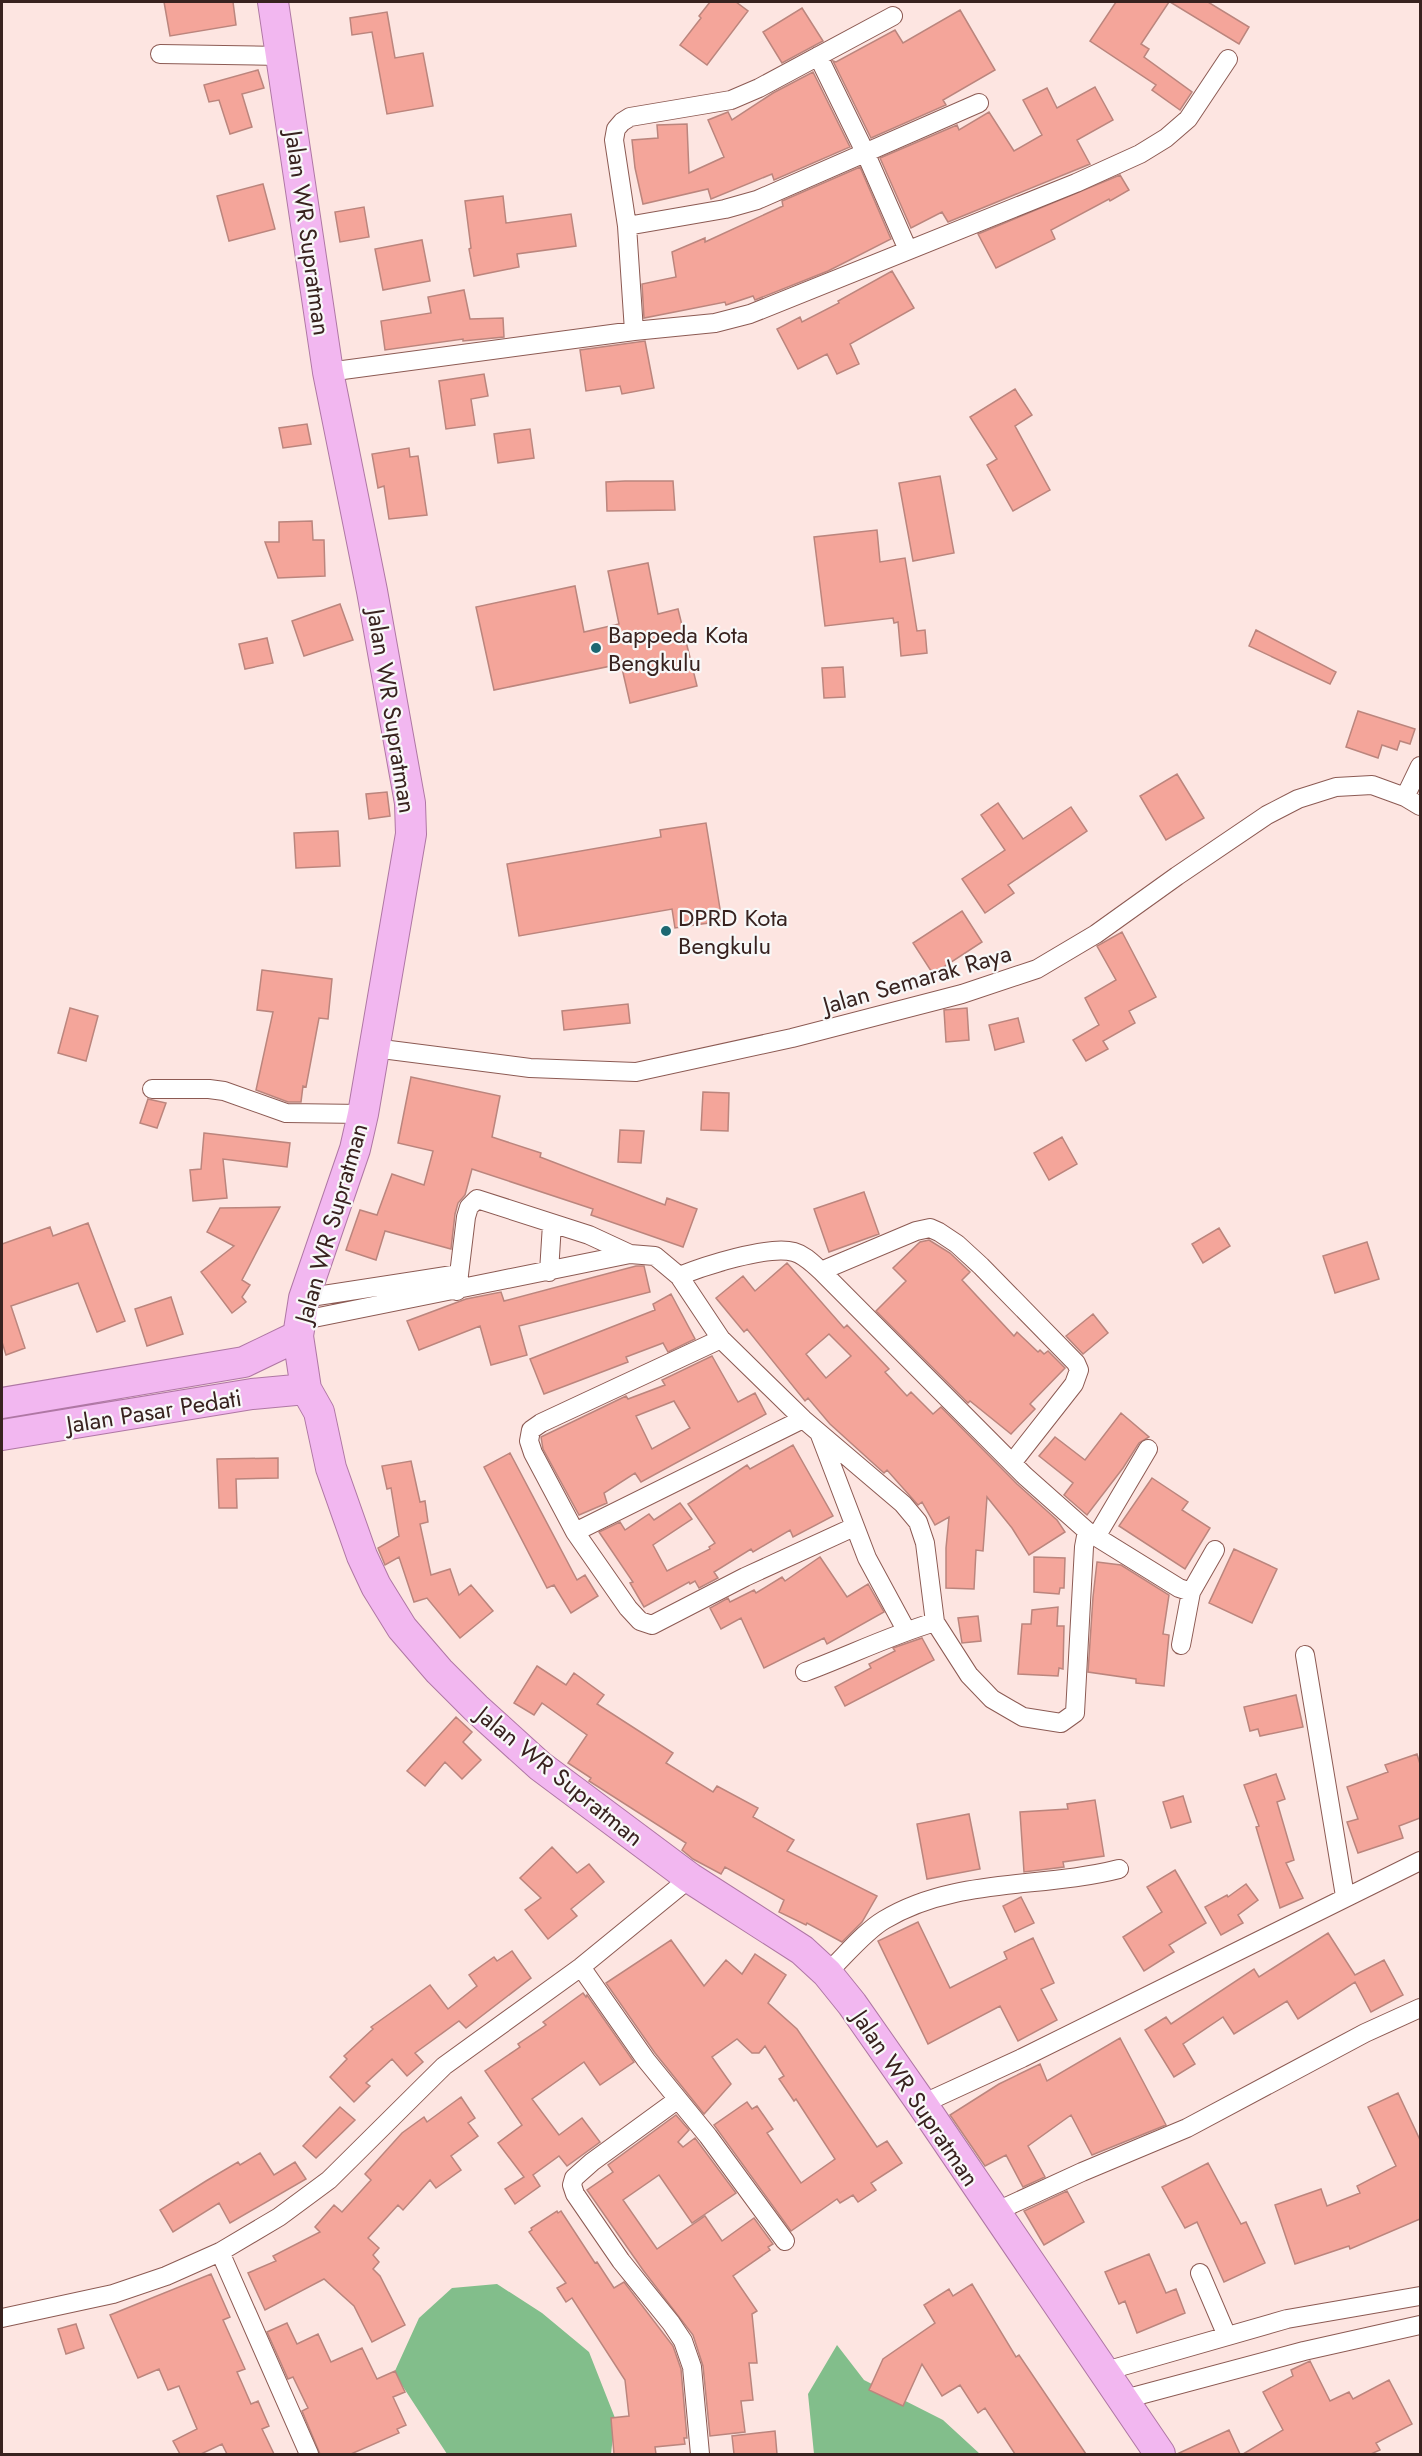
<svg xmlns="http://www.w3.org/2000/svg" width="1422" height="2456" viewBox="0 0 1422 2456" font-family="Jost,sans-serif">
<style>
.forest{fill:#82be8b}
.building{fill:#f4a59a;stroke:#bb857d;stroke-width:1.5;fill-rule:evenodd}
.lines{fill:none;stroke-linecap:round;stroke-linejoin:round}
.minor-casing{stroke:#8c5a53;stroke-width:20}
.trunk-casing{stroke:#af77a4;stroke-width:32}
.minor{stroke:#fff;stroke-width:18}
.trunk{stroke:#f2b7f0;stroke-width:30}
.poi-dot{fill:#1c6771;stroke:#f8f8f8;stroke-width:2}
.labels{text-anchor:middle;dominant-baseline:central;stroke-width:4.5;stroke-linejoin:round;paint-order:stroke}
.street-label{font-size:24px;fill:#38221f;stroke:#f8f8f8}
.poi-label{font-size:24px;fill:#38221f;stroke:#f8f8f8;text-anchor:start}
</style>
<rect width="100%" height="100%" fill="#fde5e1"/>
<path class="forest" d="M497,2284L542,2313L589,2352L615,2418L611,2454H447L394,2373L419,2318L452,2288Z
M837,2345L864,2380L943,2420L980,2454H814L808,2394Z"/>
<path class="building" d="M164,2H233L236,25L170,36Z
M710,2H736L748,11L707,65L680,45L701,18L699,16Z
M1116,2H1169L1141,44L1149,49L1144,57L1192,92L1180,110L1152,90L1156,85L1090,41Z
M1170,2H1208L1249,27L1239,44Z
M802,8L823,41L782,63L763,32Z
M960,10L995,70L943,100L946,105L871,138L833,61L836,62L895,30L903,43Z
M387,12L395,58L423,53L433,106L387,114L372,32L352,35L350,18Z
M258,70L264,88L242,94L252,127L230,134L219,100L209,102L204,85Z
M813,72L850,147L774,180L772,174L711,199L708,189L643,204L635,168L632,140L658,138L657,125L687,124L689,173L724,157L708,120L728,112L732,120L773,93Z
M1095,87L1113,120L1077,140L1090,164L948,222L942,212L911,228L880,158L957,125L959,130L989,112L1014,151L1042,135L1023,100L1047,88L1057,108Z
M860,167L891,239L828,271L755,300L753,296L726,305L725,302L644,318L642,284L676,277L672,252L705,238V242L783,206L782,201Z
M1120,175L1129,190L1110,201L1109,199L1051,230L1055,239L996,268L978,234Z
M263,184L275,229L229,241L217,196Z
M503,196L506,223L571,214L576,246L517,254L519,267L474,276L469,249L471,248L465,201Z
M364,207L369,237L340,242L335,212Z
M422,240L430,281L383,290L375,249Z
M892,271L914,308L850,344L859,364L837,374L827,354L798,369L777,329L800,317L802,322L839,303L838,301Z
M464,290L470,319L503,318L504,337L463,341V339L385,350L381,321L431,313L428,297Z
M645,341L654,388L622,394L620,386L586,391L580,350Z
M484,374L488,396L471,399L475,425L446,429L439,381Z
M1015,389L1032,415L1015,426L1050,490L1013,511L987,465L997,459L970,417Z
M307,424L311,444L283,448L279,428Z
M530,429L534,458L498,463L494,434Z
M409,448L410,457L418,456L427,515L389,519L384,486L378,488L372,454Z
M940,476L954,553L913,561L899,483Z
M625,481H673L675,510L607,511L606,482Z
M312,521L313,540H324L325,576L278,578L265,542H279V522Z
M877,530L880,562L905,558L917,631L925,630L927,653L901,656L898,622L894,623L893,618L825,626L814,537Z
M648,563L658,614L678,609L697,686L630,703L621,664L494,690L476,607L575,586L584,632L619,624L608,571Z
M340,604L353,640L304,656L292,621Z
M1256,630L1336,672L1330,684L1249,646Z
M267,638L273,663L245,669L239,644Z
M843,667L845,697L824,698L822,668Z
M1358,711L1415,729L1410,744L1400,741L1397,750L1382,745L1378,758L1346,747Z
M1177,774L1204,818L1166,840L1140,796Z
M387,792L390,816L369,819L366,794Z
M998,803L1023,839L1071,807L1087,831L1008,885L1014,893L985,913L962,879L1005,850L981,815Z
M706,823L722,921L675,928L672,909L519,936L507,864L661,837L660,830Z
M338,831L340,866L296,868L294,833Z
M962,911L982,942L933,974L913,943Z
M1122,932L1156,997L1129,1011L1135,1023L1103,1041L1108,1049L1086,1061L1073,1040L1099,1025L1085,998L1116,980L1097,946Z
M262,970L332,979L328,1019L319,1018L306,1087L303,1086L301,1102H288L256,1090L273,1012L257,1010Z
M628,1004L630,1023L564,1030L562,1011Z
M70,1008L98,1016L86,1061L58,1053Z
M967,1008L969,1040L946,1042L944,1010Z
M1018,1018L1024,1042L995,1050L989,1025Z
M411,1077L500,1096L492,1137L541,1153L540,1157L665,1205L667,1198L697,1209L683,1247L591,1215L593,1209L472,1169L465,1195L458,1203L455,1214L451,1249L385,1231L376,1260L346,1250L360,1210L377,1215L392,1174L424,1185L433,1151L398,1143Z
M703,1092L729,1093L728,1131L701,1130Z
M148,1099L166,1103L157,1128L140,1123Z
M620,1130L644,1131L641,1163L618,1162Z
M204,1133L290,1143L287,1167L223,1159L227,1198L193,1201L190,1170L201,1169Z
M1062,1137L1077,1164L1049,1180L1034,1153Z
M864,1192L879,1234L829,1252L814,1209Z
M280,1207L242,1280L250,1285L242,1297L246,1302L232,1313L201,1272L234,1246L207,1232L220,1208Z
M88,1223L125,1321L97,1332L78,1283L11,1306L25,1348L6,1355L2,1342V1244L50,1227L53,1236Z
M1219,1228L1230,1246L1203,1263L1192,1244Z
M929,1240L950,1253L970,1272L962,1280L1014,1336L1017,1332L1038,1352L1040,1350L1044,1354L1048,1351L1065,1368L1030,1404L1035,1409L1011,1434L970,1401L968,1403L876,1311L906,1281L893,1268L920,1242Z
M1367,1242L1379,1279L1335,1293L1323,1256Z
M787,1263L844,1328L847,1325L889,1369L885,1372L907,1396L911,1392L933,1414L941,1407L1017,1484L1057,1520L1065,1532L1029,1555L1012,1528L987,1497L983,1551L976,1550L974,1589L946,1588V1548L949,1517L935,1525L922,1502L918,1505L887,1470L884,1473L830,1424L808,1398L805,1401L747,1329L744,1332L716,1298L743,1276L755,1291ZM829,1334L851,1356L826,1378L806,1354Z
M636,1266H644L650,1292L519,1326L527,1355L491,1365L480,1326L419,1350L407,1321L466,1299L501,1292L504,1301Z
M671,1294L695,1339L668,1352L663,1343L626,1357L628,1362L544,1394L530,1359L655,1310L653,1304Z
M171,1297L183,1334L147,1346L135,1309Z
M1093,1314L1108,1333L1083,1354L1066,1336Z
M712,1356L738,1402L755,1393L766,1414L641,1482L635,1473L604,1493L607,1503L579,1515L543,1449L541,1437L626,1396L628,1399L665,1385L662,1380ZM674,1401L690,1428L652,1449L636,1416Z
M1121,1413L1149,1437L1139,1443L1123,1468L1087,1515L1064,1495L1073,1483L1039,1456L1055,1437L1085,1460Z
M793,1445L833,1516L793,1537L790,1530L753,1552L751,1549L714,1572L718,1578L699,1588L695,1581L690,1584L689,1582L644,1607L630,1583L633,1582L599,1532L620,1522L625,1530L649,1514L654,1520L680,1503L692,1519L653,1545L667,1571L710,1549L709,1547L715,1543L688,1504L747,1465L750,1469Z
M510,1453L577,1580L585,1575L598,1596L571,1613L554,1585L547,1588L484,1467Z
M278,1458V1478L236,1479L237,1508H219L217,1459Z
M411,1461L420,1502L425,1501L428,1522L420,1524L431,1575L450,1569L459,1595L471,1585L493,1611L460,1638L427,1598L414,1602L399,1557L385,1565L378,1548L399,1536L391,1488L387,1489L382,1466Z
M1152,1478L1188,1502L1182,1510L1210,1528L1185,1569L1119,1526Z
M1234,1549L1277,1569L1252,1623L1209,1603Z
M820,1557L847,1597L868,1584L884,1612L827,1644L824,1638L764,1668L741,1618L721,1629L710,1608L728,1598L730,1602L754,1590L756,1593L782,1577L785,1581Z
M1034,1557L1065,1558L1064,1588H1060L1059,1594L1034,1592Z
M1097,1562L1121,1565L1169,1595L1163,1634L1169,1635L1164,1686L1136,1683V1679L1088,1672L1093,1597Z
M1058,1607L1057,1626H1064L1063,1669L1059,1668L1058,1676L1018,1674L1022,1624H1031L1032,1610Z
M978,1616L981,1641L962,1643L958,1618Z
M922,1638L934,1660L845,1706L835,1687L871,1668L869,1664L895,1651L893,1648Z
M537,1666L566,1685L574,1673L604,1695L597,1704L673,1753L666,1763L713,1792L717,1786L758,1808L753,1817L794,1840L787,1851L877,1896L862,1922L842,1942L807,1923L806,1925L779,1912L784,1900L725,1867L721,1874L693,1859L682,1850L686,1843L589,1781L591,1778L568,1763L587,1735L542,1703L534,1715L514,1703Z
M1296,1695L1303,1727L1260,1736L1258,1729L1250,1731L1244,1707Z
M456,1717L472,1732L463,1742L481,1760L462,1779L445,1762L425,1786L407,1771Z
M1417,1754L1420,1764V1818L1399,1826L1403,1838L1358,1853L1347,1822L1358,1819L1347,1787L1388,1772L1385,1765Z
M1276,1774L1285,1799L1277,1802L1294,1860L1286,1863L1303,1898L1280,1908L1256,1827L1259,1826L1244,1785Z
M1183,1796L1191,1822L1171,1828L1163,1802Z
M1095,1800L1104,1856L1063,1862L1064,1867L1024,1872L1020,1812L1068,1809L1067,1804Z
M969,1814L980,1869L927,1879L917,1824Z
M552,1847L577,1873L589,1864L604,1882L571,1909L577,1916L548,1939L525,1910L541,1898L520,1878Z
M1175,1870L1206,1923L1169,1945L1174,1952L1144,1971L1123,1937L1162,1912L1147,1887Z
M1246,1884L1258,1900L1238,1915L1243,1923L1221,1935L1205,1907L1227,1895L1228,1897Z
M1021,1897L1034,1923L1015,1932L1003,1906Z
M918,1922L950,1988L1007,1959L1004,1952L1033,1938L1054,1983L1041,1989L1057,2020L1018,2041L1000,2006L928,2044L878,1941Z
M1328,1933L1355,1975L1384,1960L1403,1995L1371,2012L1355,1982L1298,2019L1287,2001L1234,2034L1223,2017L1183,2044L1195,2064L1174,2077L1145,2030L1166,2017L1171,2024L1254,1969L1259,1977Z
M671,1940L704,1986L726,1960L742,1974L755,1954L786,1975L768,2003L797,2029L877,2147L887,2141L902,2163L871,2183L876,2190L858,2202L853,2195L840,2203L837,2199L791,2231L714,2125L747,2102L752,2109L757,2106L773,2129L767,2133L801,2183L835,2159L796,2099L794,2101L779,2079L784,2076L765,2046L759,2053H752L737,2039L712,2057L731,2084L704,2114L655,2053L606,1983Z
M512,1951L531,1978L466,2028L459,2021L415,2053L423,2062L407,2076L392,2059L366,2083L370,2086L354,2102L330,2077L347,2059L344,2056L373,2029L371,2027L430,1985L448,2009L477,1986L469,1975L494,1957L497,1961Z
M583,1993L586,1997L587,1995L634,2062L600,2085L584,2062L532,2099L559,2135L582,2118L600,2142L567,2166L559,2156L533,2175L540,2186L515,2204L505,2189L524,2177L498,2143L522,2125L485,2071L520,2047L518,2044L546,2025L543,2022Z
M1120,2038L1166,2125L1092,2155L1071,2115L1028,2146L1045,2177L1023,2187L1006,2155L985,2166L950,2115L999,2084L1040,2064L1047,2081Z
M1398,2093L1420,2140V2219L1350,2249L1349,2246L1295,2264L1275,2205L1321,2189L1327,2206L1360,2193L1357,2186L1396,2166L1368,2107Z
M461,2097L475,2118L468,2123L478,2136L451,2156L461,2170L436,2188L430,2180L403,2210L398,2205L368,2238L379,2248L373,2255L379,2262L373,2269L380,2276L405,2325L372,2342L354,2306L324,2279L265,2310L248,2273L276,2261L273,2256L320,2232L315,2227L334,2205L342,2212L371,2180L365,2174L402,2133L424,2117L427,2122Z
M340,2107L355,2120L316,2158L303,2146Z
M676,2115L689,2130L678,2142L683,2147L695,2138L736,2193L692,2223L659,2175L623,2200L657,2249L705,2216L722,2241L754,2218L773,2244L768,2247L770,2250L733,2276L757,2311L752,2314L757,2363H749L753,2400L741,2401L745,2432L710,2436L703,2366L693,2335L643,2270L587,2190L613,2172L608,2165Z
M260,2153L274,2175L295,2162L306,2179L230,2223L219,2203L173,2232L160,2210L206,2181L238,2162L240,2165Z
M1208,2163L1241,2224L1246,2222L1265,2263L1224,2282L1197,2222L1185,2228L1162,2187Z
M1067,2191L1084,2222L1044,2245L1024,2211Z
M557,2211L558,2213L561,2211L595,2263L597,2262L614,2288L624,2282L673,2346L681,2369L687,2438H684L685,2444L655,2447L656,2454H614L611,2418L629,2416L625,2380L572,2298L566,2302L557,2288L566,2283L529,2232L532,2230L531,2228Z
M1149,2254L1166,2293L1176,2289L1185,2313L1137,2333L1125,2301L1119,2304L1105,2272Z
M211,2274L230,2317L223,2320L245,2369L237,2372L251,2404L258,2401L269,2426L262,2429L274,2454H227L222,2444L201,2454H180L173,2441L197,2429L179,2386L168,2390L159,2369L138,2378L110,2315Z
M972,2284L1016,2357L1019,2355L1086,2454H1015L985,2408L978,2413L960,2385L942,2396L922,2364L903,2406L869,2390L883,2359L935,2323L924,2305L949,2289L953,2296Z
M287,2323L297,2344L318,2334L331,2362L362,2348L377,2379L395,2371L405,2392L393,2397L406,2425L397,2429L399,2433L351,2454H320L302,2411L308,2408L293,2377L288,2379L267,2332Z
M76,2324L84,2348L66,2354L58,2329Z
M1310,2361L1330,2401L1349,2392L1353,2399L1389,2380L1412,2424L1376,2443L1380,2450L1371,2454H1243L1283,2430L1263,2392L1293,2376L1291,2370Z
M1229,2430L1240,2454H1177Z
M775,2431L777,2454H734L732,2436Z"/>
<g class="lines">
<g class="minor-casing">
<path id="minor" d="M160,54L281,56
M818,56L865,152L908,250
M627,226L614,140L616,129L622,122L630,117L731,100L759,88L893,16
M634,331L715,323L750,314L1076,183L1140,154L1166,138L1188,119L1228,59
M328,372L634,331L627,226L725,209L757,200L979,103
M1405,797L1420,766
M374,1048L530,1068L636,1072L792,1038L962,994L1037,969L1096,934L1177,876L1267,815L1298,799L1336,787L1372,785L1405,797L1420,806
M152,1089H209L224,1091L286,1113L363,1114
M821,1271L916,1231L930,1228L939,1232L957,1244L981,1266L1076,1363L1079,1370L1074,1384L1012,1463
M549,1272L552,1224
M679,1276C704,1266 768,1245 794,1252C805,1255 813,1264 821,1271L1025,1476L1087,1531
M457,1291L466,1217L469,1207L477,1199L589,1235L630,1254
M304,1298L459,1274
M299,1321L630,1254L655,1256L679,1276L721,1339L803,1419L903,1504L918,1522L925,1543L935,1622L969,1675L992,1699L1023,1717L1061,1723L1075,1713L1084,1547L1087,1531L1179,1588L1191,1592
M721,1339L541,1423L531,1430L529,1441L533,1453L575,1532L628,1608L640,1621L652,1625L745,1577L854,1527
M820,1435L867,1558L906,1630
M575,1532L803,1419
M1096,1537L1148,1449
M1181,1645L1191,1592L1215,1550
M1305,1655L1345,1896
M805,1672C848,1656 891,1635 935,1622
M581,1967L646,2060L708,2136L785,2241
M827,1973C844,1957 864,1932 884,1920C955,1877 1041,1889 1119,1869
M677,2100L592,2162L574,2178L572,2185L575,2194L621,2261L671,2323L683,2341L692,2367L700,2454
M922,2104L1022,2058L1420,1861
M995,2212L1082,2172L1187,2128L1365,2033L1420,2008
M220,2252L309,2454
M1200,2273L1227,2336
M2,2318L113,2294L166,2276L220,2252L279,2217L329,2180L444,2066L581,1967L690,1878
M1102,2372L1287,2319L1420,2296
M1121,2400L1304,2351L1420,2325"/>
</g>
<g class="trunk-casing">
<path id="trunk" d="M273,2L328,372L372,591L410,803L411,834L363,1114L355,1149L304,1298L298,1336L306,1389L319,1412L331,1468L362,1556L376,1586L402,1628L439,1671L476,1708L540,1766L690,1878L802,1950L827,1973L852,2004L922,2104L1160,2454
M2,1403L244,1362L298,1336
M2,1435L252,1394L306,1389"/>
</g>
<use href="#minor" class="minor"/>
<use href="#trunk" class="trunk"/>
</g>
<g class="poi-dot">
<circle cx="596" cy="648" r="6"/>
<circle cx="666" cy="931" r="6"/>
</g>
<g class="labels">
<g class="street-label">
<text transform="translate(308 233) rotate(82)">Jalan WR Supratman</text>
<text transform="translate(392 711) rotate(81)">Jalan WR Supratman</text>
<text transform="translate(917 979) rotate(-16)">Jalan Semarak Raya</text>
<text transform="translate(331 1223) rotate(-74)">Jalan WR Supratman</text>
<text transform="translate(154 1411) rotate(-9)">Jalan Pasar Pedati</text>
<text transform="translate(560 1776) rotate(39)">Jalan WR Supratman</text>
<text transform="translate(916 2098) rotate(56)">Jalan WR Supratman</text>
</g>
<g class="poi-label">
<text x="608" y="634">Bappeda Kota<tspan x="608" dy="28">Bengkulu</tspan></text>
<text x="678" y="917">DPRD Kota<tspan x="678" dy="28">Bengkulu</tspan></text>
</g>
</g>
<rect width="1422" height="2456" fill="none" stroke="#38221f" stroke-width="6"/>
</svg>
